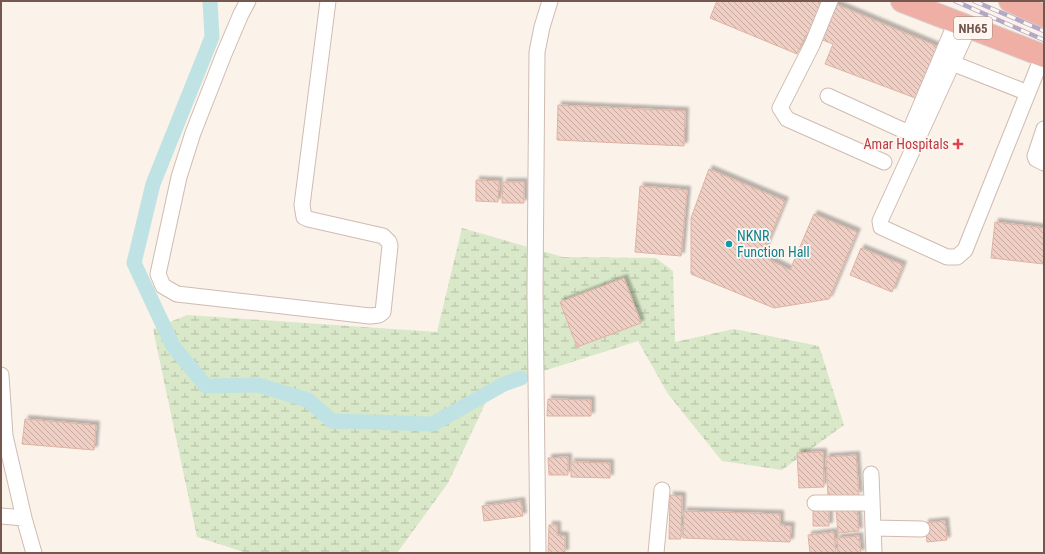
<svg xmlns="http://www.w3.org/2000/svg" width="1045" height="554" viewBox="0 0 1045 554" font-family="'Roboto Condensed',sans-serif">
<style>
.wetland{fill:url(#wetland-marsh)}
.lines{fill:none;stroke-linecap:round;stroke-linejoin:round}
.canal{stroke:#bfe3e4;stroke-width:15}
.building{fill:url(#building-back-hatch);stroke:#e0b3a4;filter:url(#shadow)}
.minor-casing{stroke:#cfbbb2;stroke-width:17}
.highway-casing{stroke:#d8d0cd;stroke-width:24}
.minor{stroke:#fff;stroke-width:15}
.highway{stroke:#f0afa5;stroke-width:22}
.rail-casing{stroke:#b3a8c5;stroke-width:4.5}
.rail{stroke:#fef6f0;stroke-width:3;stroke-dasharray:9;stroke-linecap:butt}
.health-dot{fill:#e0444e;stroke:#fef6f0;stroke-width:1.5}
.culture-dot{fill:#0f9aa8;stroke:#fef6f0;stroke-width:1.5}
.labels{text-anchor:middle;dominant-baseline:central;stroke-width:3.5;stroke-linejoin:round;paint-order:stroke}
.shield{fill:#fef6f0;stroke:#9d877f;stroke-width:1}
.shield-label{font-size:13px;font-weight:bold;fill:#74574e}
.health-label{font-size:14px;fill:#be3a42;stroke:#fef6f0;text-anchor:end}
.culture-label{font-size:14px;fill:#0d838f;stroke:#fef6f0;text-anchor:start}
</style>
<defs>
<pattern id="wetland-marsh" width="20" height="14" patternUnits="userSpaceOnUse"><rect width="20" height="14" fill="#d9e8c8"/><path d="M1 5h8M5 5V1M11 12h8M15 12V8" fill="none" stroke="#b5bfa5"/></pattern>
<pattern id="building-back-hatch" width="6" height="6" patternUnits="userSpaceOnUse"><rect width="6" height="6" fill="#efcec3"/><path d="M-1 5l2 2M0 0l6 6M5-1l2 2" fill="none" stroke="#c6aaa1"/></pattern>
<filter id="shadow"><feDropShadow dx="3.5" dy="-3.5" stdDeviation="1" flood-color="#0004"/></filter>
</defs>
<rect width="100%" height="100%" fill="#fbf2e9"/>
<path class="wetland" d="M462,228L563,257L656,258L673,271L675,342L734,329L819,346L844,425L782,470L722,461L668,394L638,341L493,387L448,483L397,553H247L197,537L153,329L187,315L437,332Z"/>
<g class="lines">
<path class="canal" d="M210,1L212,37L153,184L134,263L173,346L206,386L258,385L308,400L332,421L433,424L504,384L521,378"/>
</g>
<path class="building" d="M717,1H825L812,38L806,35L797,54L710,18Z
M831,2L939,47L918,99L825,64L833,44L817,38Z
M558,105L685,111L684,146L557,140Z
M709,169L785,201L762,256L790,270L814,214L857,232L829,299L774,308L691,274V218Z
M476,180L499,181L498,202L476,201Z
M503,182H524V203H502Z
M640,186L687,190L681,256L635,252Z
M995,222L1044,228V264L991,258Z
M861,248L903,265L892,292L850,275Z
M624,278L641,323L577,347L560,302Z
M548,399L591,400V416H547Z
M25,419L96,425L94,450L22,444Z
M823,452L824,487L799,488L797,453Z
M856,455L859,495L828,497L826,457Z
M568,457V475H549L548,458Z
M571,462L610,463V478L571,477Z
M670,495L682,496L681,539H669Z
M521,501L523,516L484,521L482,506Z
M818,507H829V526H813V511H819Z
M857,508L859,531L838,533L836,510Z
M684,511L780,514V525L791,526L790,542L683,538Z
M945,521L947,540L927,542L925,523Z
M549,525H557V535L565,536V553H548Z
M834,532L836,553H810L808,535Z
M859,536L861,553H838L837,538Z"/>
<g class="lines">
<g class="minor-casing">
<path id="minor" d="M248,1L241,14L224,54L193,133L179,177L158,274L163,286L177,294L370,316L379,315L383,312L390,246L389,242L383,236L308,219L304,217L302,205L328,1
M830,1L812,45L780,108L787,119L884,162
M969,27L880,221L881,227L947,257H957L965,250L1043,55
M952,63L1028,93
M828,96L909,133L956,22
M1044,129L1035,156L1036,159L1044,163
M1,375L5,436L24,518L34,553
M871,474L874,553
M815,503H872
M1,516L24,518
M873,528L922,529
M538,553L535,293L537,52L542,27L550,1
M656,553L662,490"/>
</g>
<g class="highway-casing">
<path id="highway" d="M902,1L1044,56
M1010,1L1044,16"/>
</g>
<use href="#minor" class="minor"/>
<use href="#highway" class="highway"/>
<g class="rail-casing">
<path id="rail" d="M955,1L1044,40
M974,1L1044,31"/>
</g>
<use href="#rail" class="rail"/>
</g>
<path class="health-dot" d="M956 138h4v4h4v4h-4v4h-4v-4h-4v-4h4z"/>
<circle class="culture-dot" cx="729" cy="244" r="4"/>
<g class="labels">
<rect class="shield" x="954" y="17" width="38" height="22" rx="3"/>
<g class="shield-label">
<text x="973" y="28">NH65</text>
</g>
<g class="health-label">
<text x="949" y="144">Amar Hospitals</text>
</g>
<g class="culture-label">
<text x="737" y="236">NKNR<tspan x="737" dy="16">Function Hall</tspan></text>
</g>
</g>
<rect width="1045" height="554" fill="none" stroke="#74574e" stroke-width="4"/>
</svg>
